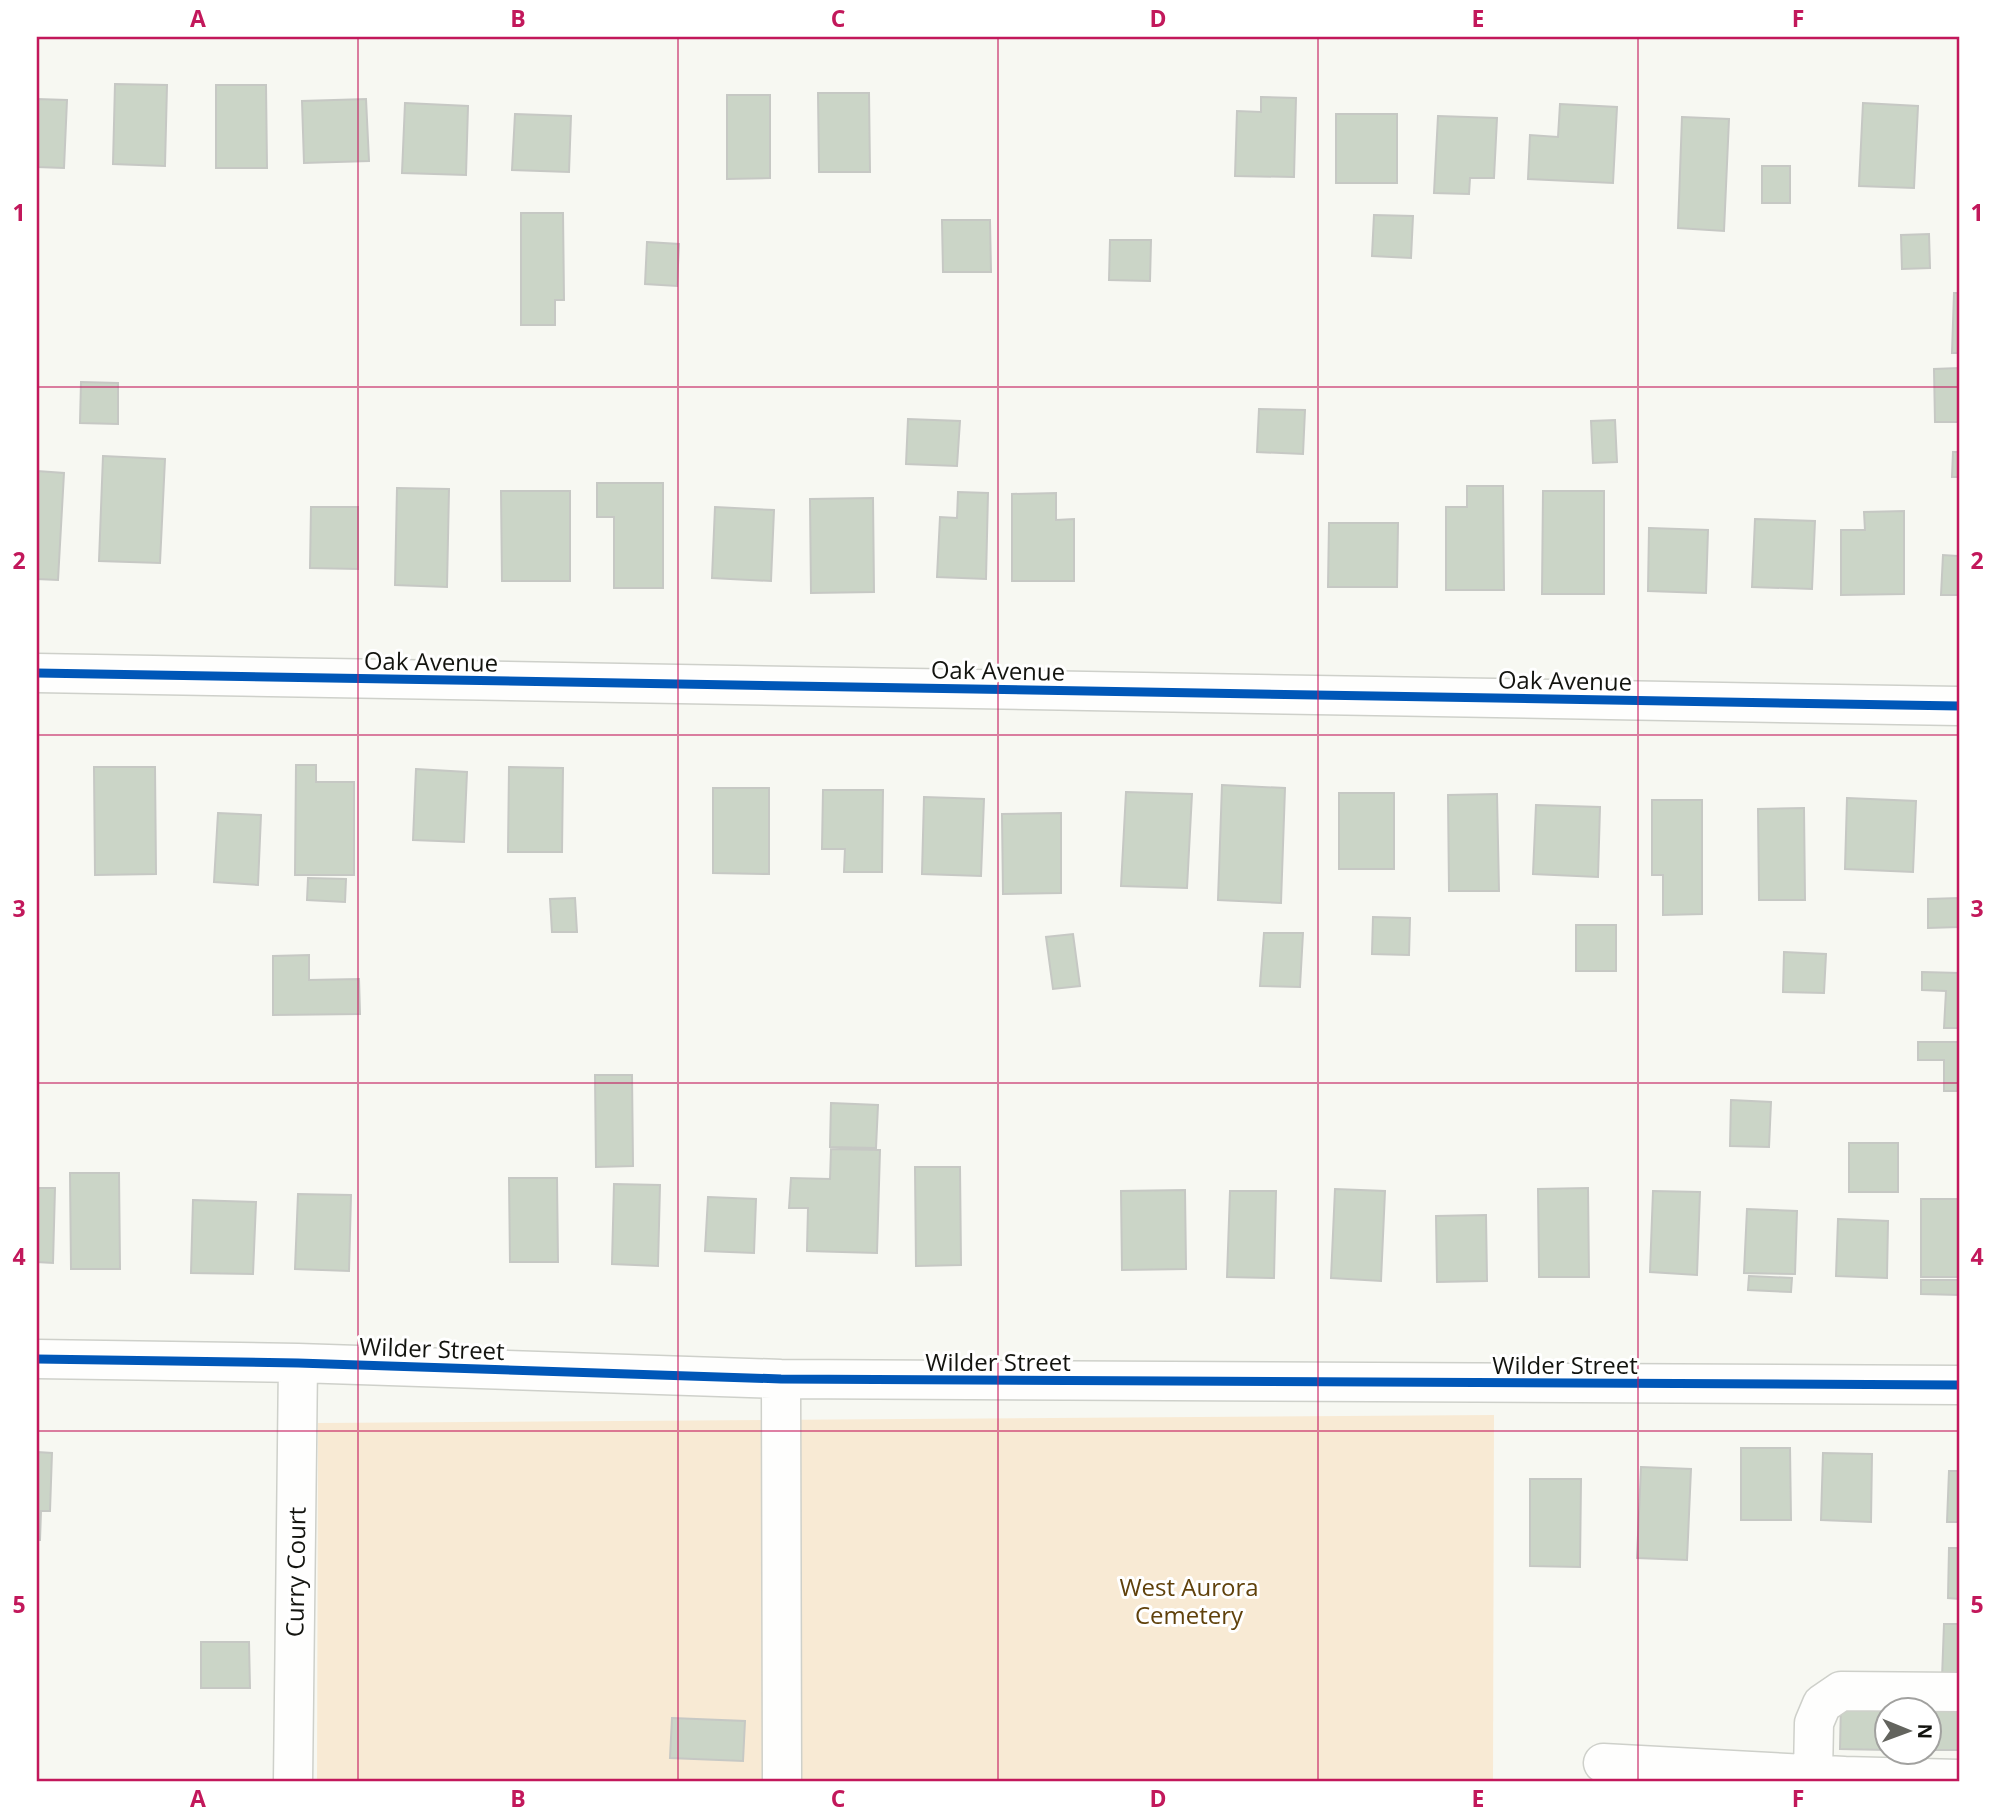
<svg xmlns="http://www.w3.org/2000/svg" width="1996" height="1818" viewBox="0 0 1996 1818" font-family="'Open Sans',sans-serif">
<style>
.green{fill:#f8ead4}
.building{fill:#cbd5c7;stroke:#c6c8c4;stroke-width:2}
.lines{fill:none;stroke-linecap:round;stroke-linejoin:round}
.minor-casing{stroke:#ced0ca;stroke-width:41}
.minor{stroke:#fefefd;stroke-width:38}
.cycleway-casing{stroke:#fff;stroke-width:13}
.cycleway{stroke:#0057b8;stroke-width:9}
.grid{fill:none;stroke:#c2185b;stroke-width:2;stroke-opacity:0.55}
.labels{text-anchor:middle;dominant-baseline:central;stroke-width:6;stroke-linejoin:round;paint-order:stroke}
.street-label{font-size:24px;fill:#13140f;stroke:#fff}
.park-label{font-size:24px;fill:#60410b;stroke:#fff}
.neatline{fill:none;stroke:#c2185b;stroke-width:2.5}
.grid-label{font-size:23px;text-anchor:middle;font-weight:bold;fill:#c2185b}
</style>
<rect width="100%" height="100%" fill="#f7f8f2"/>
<path class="green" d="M1494,1415L1493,1781H317L318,1423Z"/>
<path class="building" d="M115,84L167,85L165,166L113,164Z
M216,85H266L267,168H216Z
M818,93H869L870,172H819Z
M727,95H770V178L727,179Z
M1261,97L1296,98L1294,177L1235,176L1237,111L1261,112Z
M37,99L67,100L64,168L37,167Z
M366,99L369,161L304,163L302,101Z
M405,103L468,106L466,175L402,173Z
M1863,103L1918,106L1914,188L1859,186Z
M1560,104L1617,107L1613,183L1528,179L1530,135L1558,137Z
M515,114L571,116L569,172L512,170Z
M1336,114H1397V183H1336Z
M1438,116L1497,118L1494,178H1470L1469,194L1434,193Z
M1682,117L1729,119L1724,231L1678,228Z
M1762,166H1790V203H1762Z
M521,213H563L564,300H555V325H521Z
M1374,215L1413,216L1411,258L1372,256Z
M942,220H990L991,272H943Z
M1929,234L1930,268L1902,269L1901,235Z
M1110,240H1151L1150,281L1109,280Z
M647,242L679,244L677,286L645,284Z
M1954,293H1959V353H1952Z
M1959,368V422H1935L1934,369Z
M81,382L118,383V424L80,423Z
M1259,409L1305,410L1303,454L1257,452Z
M908,419L960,421L957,466L906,464Z
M1615,420L1617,462L1593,463L1591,421Z
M1953,452H1959V477H1952Z
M103,456L165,459L160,563L99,561Z
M37,471L64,473L58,580L37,579Z
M597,483H663V588H614V517H597Z
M1467,486H1503L1504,590H1446V507H1467Z
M397,488L449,489L447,587L395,585Z
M501,491H570V581H502Z
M1543,491H1604V594H1542Z
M958,492L988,493L986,579L937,577L940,517L957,518Z
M1056,493V520L1074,519V581H1012V494Z
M873,498L874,592L811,593L810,499Z
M311,507H358V569L310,568Z
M715,507L774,510L771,581L712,578Z
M1904,511V594L1841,595V530H1865L1864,512Z
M1755,519L1815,521L1812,589L1752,587Z
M1959,522V595H1941L1943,555L1958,556Z
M1329,523H1398L1397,587H1328Z
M1649,528L1708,530L1706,593L1648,591Z
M296,765H316V782H354V875H295Z
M94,767H155L156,874L95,875Z
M509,767L563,768L562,852H508Z
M416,769L467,772L464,842L413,840Z
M1222,785L1285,788L1281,903L1218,900Z
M713,788H769V874L713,873Z
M823,790H883L882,872H844L845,849H822Z
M1126,792L1192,794L1187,888L1121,886Z
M1339,793H1394V869H1339Z
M1497,794L1499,891H1449L1448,795Z
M924,797L984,799L981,876L922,874Z
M1847,798L1916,801L1913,872L1845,869Z
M1652,800H1702V914L1663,915V875H1652Z
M1536,805L1600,807L1598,877L1533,874Z
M1804,808L1805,900H1759L1758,809Z
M218,813L261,815L258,885L214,882Z
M1061,813V893L1003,894L1002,814Z
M308,878L346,879L345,902L307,900Z
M575,898L577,932H552L550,899Z
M1959,898V927L1928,928V899Z
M1373,917L1410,918L1409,955L1372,954Z
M1576,925H1616V971H1576Z
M1264,933H1303L1300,987L1260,986Z
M1073,934L1080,986L1053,989L1046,937Z
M1784,952L1826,954L1824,993L1783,992Z
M309,955V980L359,979L360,1014L273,1015V956Z
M1922,972L1959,973V1028H1944L1946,991L1922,990Z
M1918,1042H1959V1091H1944V1060H1918Z
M595,1075H632L633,1166L596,1167Z
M1731,1100L1771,1102L1769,1147L1730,1146Z
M831,1103L878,1105L876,1148L830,1147Z
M1849,1143H1898V1192H1849Z
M831,1149L880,1150L877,1253L807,1251L808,1208H789L791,1178L830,1179Z
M915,1167H960L961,1265L916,1266Z
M70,1173H119L120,1269H71Z
M509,1178H557L558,1262H510Z
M614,1184L660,1185L658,1266L612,1264Z
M37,1188H55L53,1263L37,1262Z
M1588,1188L1589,1277H1539L1538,1189Z
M1335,1189L1385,1191L1381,1281L1331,1278Z
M1185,1190L1186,1269L1122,1270L1121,1191Z
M1230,1191H1276L1274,1278L1227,1277Z
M1653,1191L1700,1192L1697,1275L1650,1272Z
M298,1194L351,1195L349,1271L295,1269Z
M708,1197L756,1199L754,1253L705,1251Z
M1921,1199H1959V1277H1921Z
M193,1200L256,1202L253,1274L191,1273Z
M1747,1209L1797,1211L1795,1274L1744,1273Z
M1486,1215L1487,1281L1437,1282L1436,1216Z
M1838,1219L1888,1221L1887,1278L1836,1276Z
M1749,1276L1792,1278L1791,1292L1748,1290Z
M1921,1280H1959V1295L1921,1294Z
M1741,1448H1790L1791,1520H1741Z
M37,1452L52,1453L50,1511H41L40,1540H37Z
M1823,1453L1872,1454L1871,1522L1821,1520Z
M1641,1467L1691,1469L1687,1560L1637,1558Z
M1949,1471H1959V1522H1947Z
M1530,1479H1581L1580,1567L1530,1566Z
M1949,1548H1959V1599L1948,1598Z
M1944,1624H1959V1679L1942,1678Z
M201,1642H249L250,1688H201Z
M1841,1703L1959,1704V1750H1930V1710H1888V1750L1840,1749Z
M672,1718L745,1721L743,1761L670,1758Z"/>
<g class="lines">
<g class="minor-casing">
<path id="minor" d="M37,673L1959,706
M37,1359L298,1363L781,1379L1959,1385
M781,1379L782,1781
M1603,1763L1844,1776
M1813,1774L1814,1723L1822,1704L1841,1691L1959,1692
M293,1781L298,1363
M1843,1781L1844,1776L1959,1779"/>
</g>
<use href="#minor" class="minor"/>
<g class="cycleway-casing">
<path id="cycleway" d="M37,673L1959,706
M37,1359L298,1363L781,1379L1959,1385"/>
</g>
<use href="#cycleway" class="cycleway"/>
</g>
<path class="grid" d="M358,37V1781M678,37V1781M998,37V1781M1318,37V1781M1638,37V1781M37,387H1959M37,735H1959M37,1083H1959M37,1431H1959"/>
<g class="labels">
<g class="street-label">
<text transform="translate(431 661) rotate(1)">Oak Avenue</text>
<text transform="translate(998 670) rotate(1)">Oak Avenue</text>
<text transform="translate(1565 680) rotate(1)">Oak Avenue</text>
<text transform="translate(432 1348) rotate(2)">Wilder Street</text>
<text x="998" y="1361">Wilder Street</text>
<text x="1565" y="1364">Wilder Street</text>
<text transform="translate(295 1572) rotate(-89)">Curry Court</text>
</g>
<g class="park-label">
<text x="1189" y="1586">West Aurora<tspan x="1189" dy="28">Cemetery</tspan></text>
</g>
</g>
<rect width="1996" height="1818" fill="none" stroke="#ffffff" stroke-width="77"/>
<g transform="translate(1908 1731) rotate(91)"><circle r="33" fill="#ffffff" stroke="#a1a19f" stroke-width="2"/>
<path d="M0-5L12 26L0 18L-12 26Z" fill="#63645e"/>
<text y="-10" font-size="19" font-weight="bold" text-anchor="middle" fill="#13140f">N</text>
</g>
<rect x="38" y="38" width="1920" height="1742" class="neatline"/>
<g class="grid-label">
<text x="198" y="27">A</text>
<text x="518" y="27">B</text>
<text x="838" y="27">C</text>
<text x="1158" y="27">D</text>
<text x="1478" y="27">E</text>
<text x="1798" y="27">F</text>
<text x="19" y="221">1</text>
<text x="1977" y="221">1</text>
<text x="19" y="569">2</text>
<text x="1977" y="569">2</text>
<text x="19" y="917">3</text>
<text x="1977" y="917">3</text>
<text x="19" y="1265">4</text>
<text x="1977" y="1265">4</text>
<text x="19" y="1613">5</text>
<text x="1977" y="1613">5</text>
<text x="198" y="1807">A</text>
<text x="518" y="1807">B</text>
<text x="838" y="1807">C</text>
<text x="1158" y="1807">D</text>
<text x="1478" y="1807">E</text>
<text x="1798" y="1807">F</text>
</g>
</svg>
